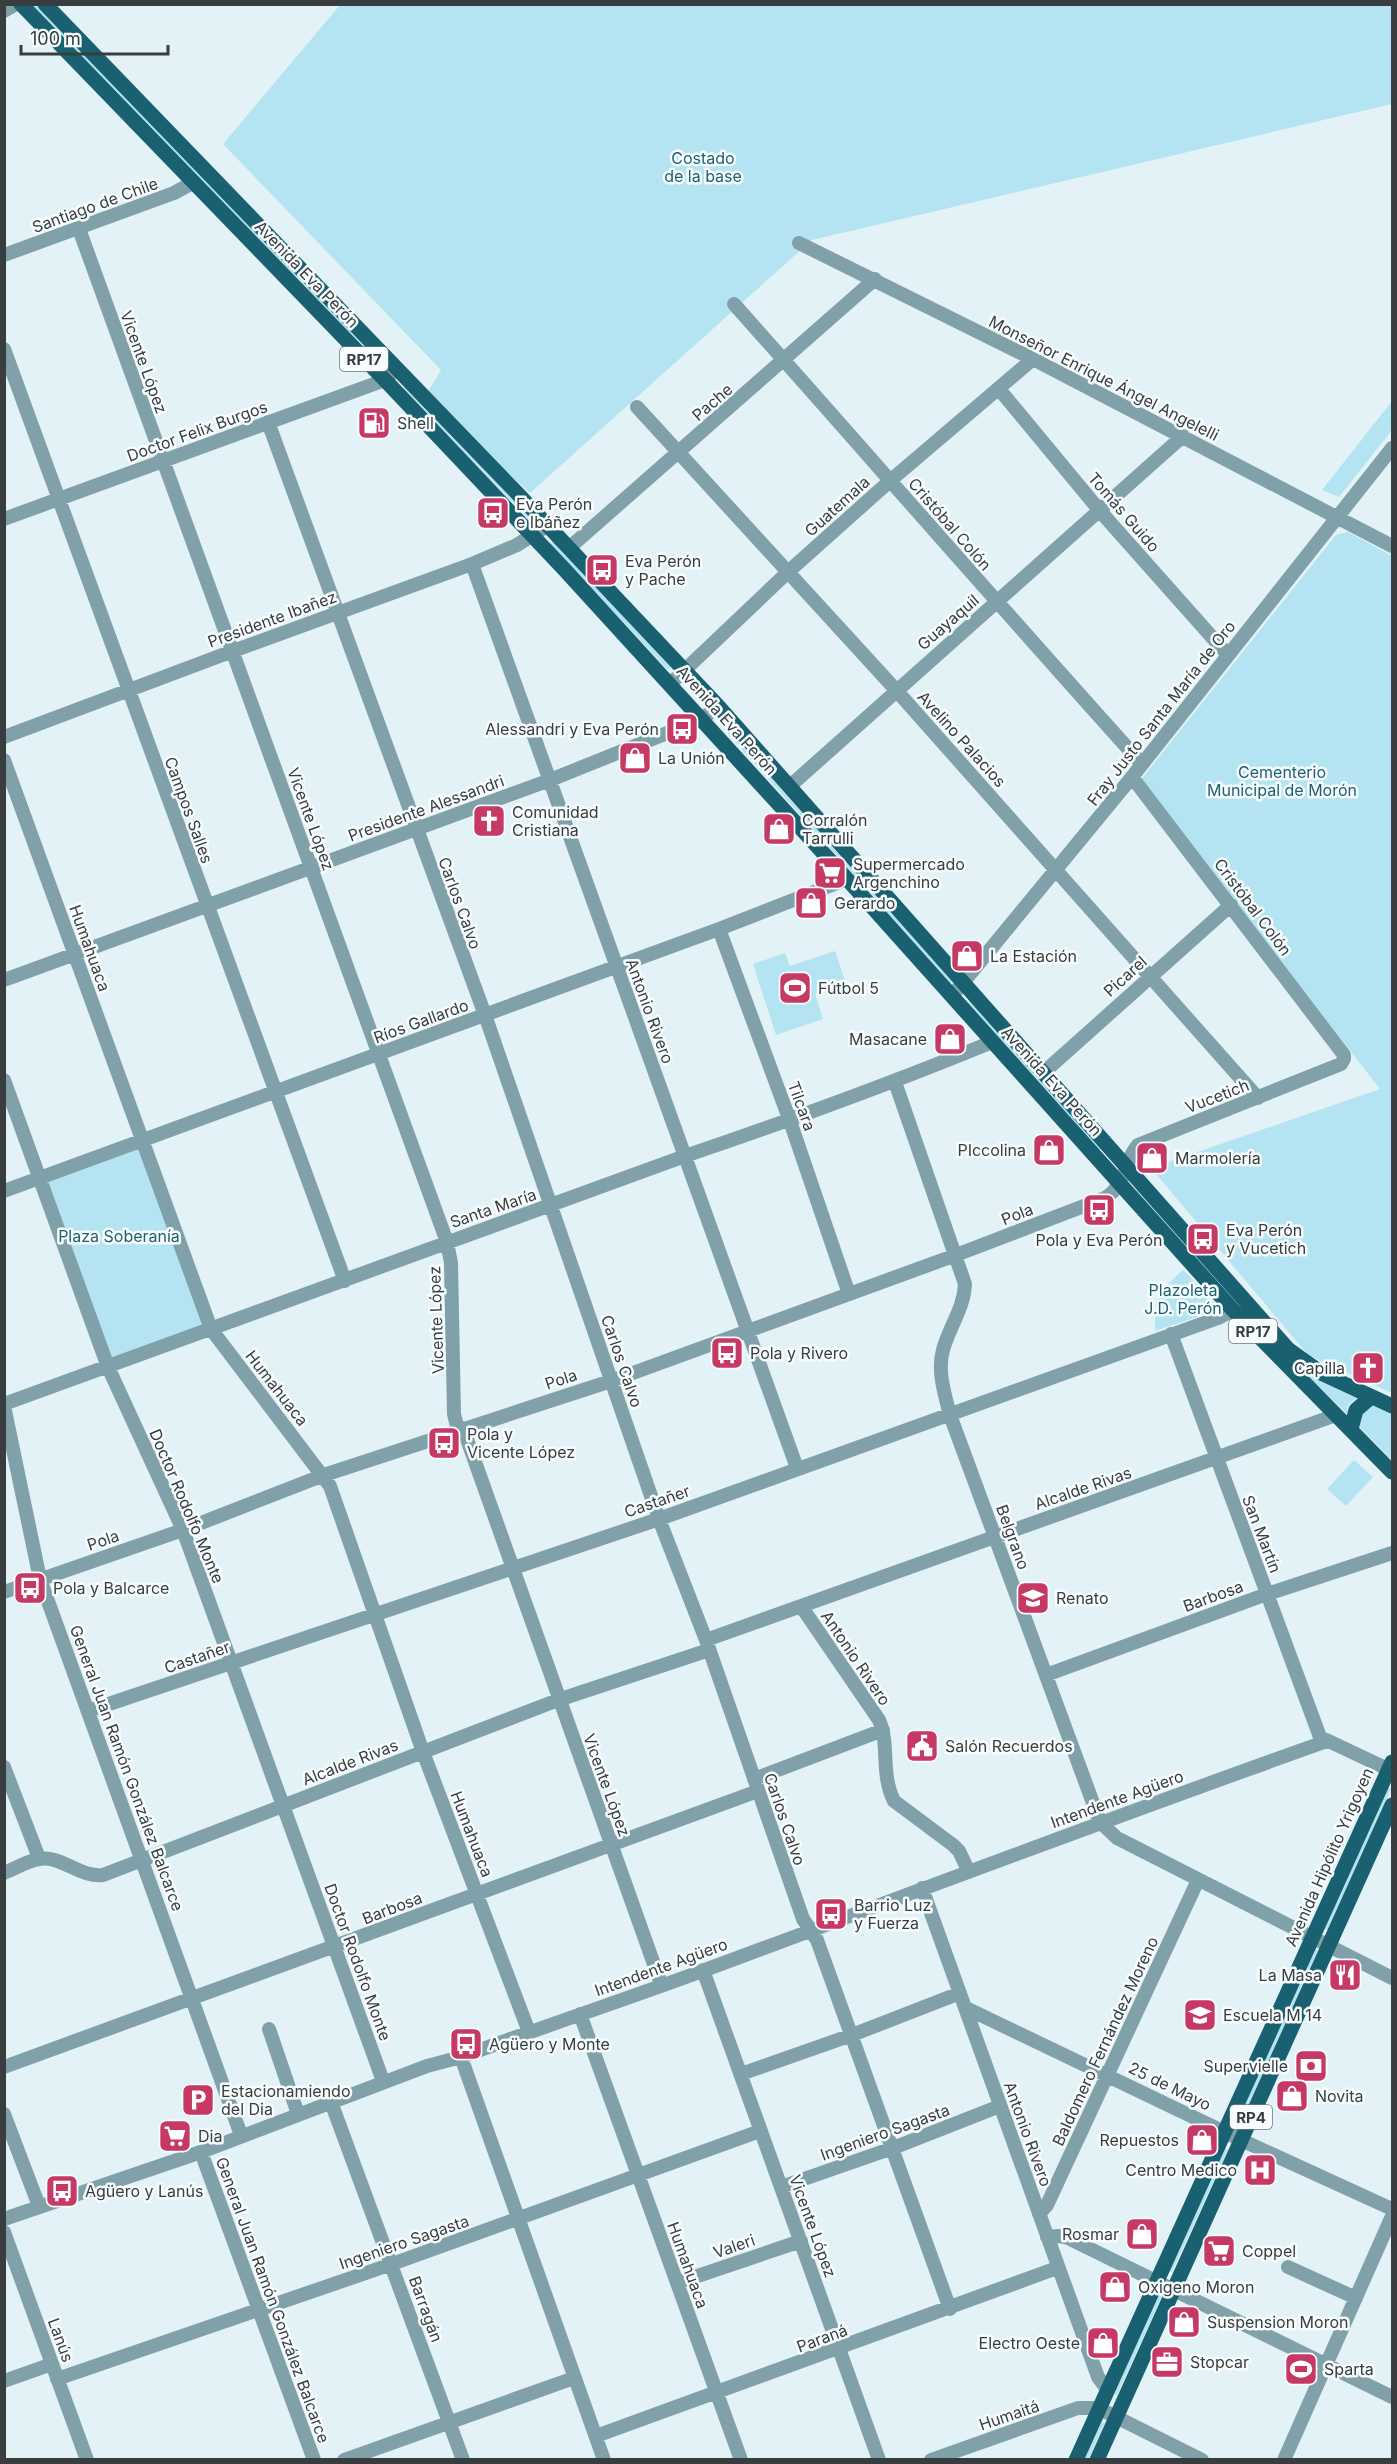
<svg xmlns="http://www.w3.org/2000/svg" width="1397" height="2464" viewBox="0 0 1397 2464" font-family="Inter,sans-serif">
<style>
.green{fill:#b4e4f1}
.lines{fill:none;stroke-linecap:round;stroke-linejoin:round}
.minor{stroke:#81a1aa;stroke-width:14}
.major{stroke:#196070;stroke-width:15}
.labels{text-anchor:middle;dominant-baseline:central;stroke-width:5;stroke-linejoin:round;paint-order:stroke}
.shield{fill:#f7fdff;stroke:#717779;stroke-width:1.5}
.shield-label{font-size:15px;font-weight:bold;fill:#383e3f}
.park-label{font-size:16px;fill:#1f6170;stroke:#f7fdff}
.street-label{font-size:16px;fill:#383e3f;stroke:#f7fdff}
.poi-label{font-size:16px;fill:#383e3f;stroke:#f7fdff;text-anchor:start}
</style>
<rect width="100%" height="100%" fill="#e3f2f6"/>
<path class="green" d="M32,5H37L377,358L376,361Z
M340,5H1392V104L812,240L530,493L425,397L441,370L223,144Z
M404,387L529,516L528,518L402,389Z
M1392,401V430L1339,497L1322,490Z
M1348,532L1392,556V1393L1308,1355L1151,1168L1380,1089L1140,781L1336,535Z
M554,541L671,668L668,670L550,544Z
M722,723L952,981L950,983L720,725Z
M835,951L846,983L815,993L823,1019L776,1035L753,964L785,953L790,966Z
M970,1001L1102,1149L1099,1150L968,1003Z
M143,1140L211,1329L108,1367L40,1179Z
M1138,1188L1277,1343L1312,1376L1358,1397L1348,1405L1347,1414L1237,1307L1136,1190Z
M1183,1270L1221,1309L1155,1331C1155,1297 1158,1293 1183,1270Z
M1373,1404L1392,1413V1460L1358,1425L1360,1414Z
M1354,1460L1373,1477L1346,1506L1327,1489Z
M1388,1787L1391,1789L1328,1930L1324,1929Z
M1315,1948L1318,1950L1242,2122L1238,2120Z
M1225,2149L1228,2150L1172,2272L1169,2271Z
M1159,2294L1162,2296L1117,2395L1114,2394Z
M1102,2422L1105,2423L1088,2459H1085Z"/>
<g class="lines">
<path class="minor" d="M4,11L16,4
M79,229L447,1242L451,1263L454,1414L458,1430
M799,243L1033,359L1392,546
M4,255L174,193L194,182
M734,304C870,457 1005,612 1142,764
M4,349L345,1281
M999,389L1100,511L1227,654
M637,407L896,690L1258,1098
M268,422L485,1015L659,1519L706,1640L803,1919L817,1940L950,2309
M4,519L385,380L392,373
M569,548L875,279
M472,564L797,1468
M670,684L788,572L891,480L1033,359
M4,737L233,651L472,564L517,545L548,525
M4,760L211,1329L330,1486L423,1752L529,2032
M790,786L1183,436
M719,929L790,1121L849,1294
M4,980L550,780L702,719L718,706
M956,991L1132,777L1392,448
M1043,1073L1231,905
M4,1080L108,1367L183,1530L383,2081
M895,1082L965,1284C964,1309 949,1327 943,1350C937,1371 945,1395 950,1415L1100,1822L1117,1838L1392,1978
M4,1191L719,929L847,879
M1171,1334L1320,1737L1392,1771
M4,1404L685,1156C788,1121 890,1084 992,1042
M4,1406L40,1579L241,2135
M463,1428L661,1984
M4,1592L183,1530L324,1475L611,1381L956,1255L1105,1198C1128,1183 1123,1162 1138,1145L1341,1064L1344,1059V1055L1132,777
M801,1606L879,1720C890,1744 880,1773 894,1801L953,1845L959,1851L969,1872
M706,1640L1336,1415
M1046,1675L1267,1594L1392,1553
M88,1711L659,1519L1218,1318L1233,1310
M4,1767L39,1858
M754,1779L883,1730
M4,1873C15,1869 28,1860 40,1859C60,1855 81,1878 103,1875L558,1700L709,1650
M922,1888L1098,2377L1107,2389
M703,1970L879,2460
M966,2008L1241,2140L1392,2209
M580,2014L741,2460
M269,2029L298,2114
M461,2057L604,2460
M4,2067L758,1791
M741,2074L852,2035L960,1993
M331,2102L463,2460
M4,2114L39,2206
M201,2152L314,2460
M781,2187L893,2148L1000,2106
M1039,2214L1047,2205L1198,1880
M4,2219L201,2152L427,2066L461,2057C542,2027 624,2000 705,1970C912,1893 1119,1815 1327,1741
M4,2232L87,2460
M1047,2237L1059,2236L1068,2238L1392,2397
M1288,2267L1356,2298
M677,2283L801,2241
M57,2379L392,2264L760,2131
M4,2381L52,2364
M596,2436L1057,2268
M344,2460L574,2378
M931,2460L1078,2408H1098L1202,2460
M1284,2460L1392,2216"/>
<path class="major" d="M21,4L385,380L564,569L847,879L1233,1310L1392,1472
M45,4L517,493L718,706L1288,1349L1323,1374L1392,1406
M1351,1429L1356,1410L1371,1397
M1076,2460L1392,1762
M1097,2460L1392,1805"/>
</g>
<defs>
<g id="fuel-square" transform="scale(1.725)"><rect x="-9" y="-9" width="18" height="18" rx="4" fill="#c73965" stroke="#f7fdff"/><path d="M-5.5-6h7V0h2V4h1.3V-2.5L3-4.5l.8-.8L6-3V5H2.5V1h-1V6h-7ZM-4.2-4.7v3.2H.2V-4.7Z" fill="#fff"/></g>
<g id="bus-square" transform="scale(1.725)"><rect x="-9" y="-9" width="18" height="18" rx="4" fill="#c73965" stroke="#f7fdff"/><path d="M-5-6H5V4H4V6H2V4H-2V6H-4V4H-5ZM-3.5-4V0h7V-4ZM-3.5 1.2v1.5H-2V1.2ZM2 1.2v1.5H3.5V1.2Z" fill="#fff"/></g>
<g id="shop-square" transform="scale(1.725)"><rect x="-9" y="-9" width="18" height="18" rx="4" fill="#c73965" stroke="#f7fdff"/><path d="M-5-2.5h2.3a2.7 3.5 0 0 1 5.4 0H5L5.5 6h-11ZM-1.5-2.5h3a1.5 2.3 0 0 0-3 0Z" fill="#fff"/></g>
<g id="church-square" transform="scale(1.725)"><rect x="-9" y="-9" width="18" height="18" rx="4" fill="#c73965" stroke="#f7fdff"/><path d="M-1.2-6h2.4v3.5h3.3v2.4h-3.3V6h-2.4V-.1h-3.3v-2.4h3.3Z" fill="#fff"/></g>
<g id="supermarket-square" transform="scale(1.725)"><rect x="-9" y="-9" width="18" height="18" rx="4" fill="#c73965" stroke="#f7fdff"/><path d="M-6-5.5h2.5l.6 2H6L4.5 2H-2.5L-4.4-4H-6ZM-1.5 3.2a1.3 1.3 0 1 0 .1 0ZM3 3.2a1.3 1.3 0 1 0 .1 0Z" fill="#fff"/></g>
<g id="stadium-square" transform="scale(1.725)"><rect x="-9" y="-9" width="18" height="18" rx="4" fill="#c73965" stroke="#f7fdff"/><path d="M0-5a6.5 5 0 1 0 0 10a6.5 5 0 1 0 0-10ZM-3.5-1.8h7v3.6h-7Z" fill="#fff"/></g>
<g id="school-square" transform="scale(1.725)"><rect x="-9" y="-9" width="18" height="18" rx="4" fill="#c73965" stroke="#f7fdff"/><path d="M0-5L7-2L0 1L-7-2ZM-4 1L0 2.5L4 1V4Q0 6-4 4Z" fill="#fff"/></g>
<g id="civic-square" transform="scale(1.725)"><rect x="-9" y="-9" width="18" height="18" rx="4" fill="#c73965" stroke="#f7fdff"/><path d="M-.6-6.5H3V-4.5H.6V-3L4-1V1h2V6H-6V1h2V-1L-.6-3ZM-1.2 2.5V6h2.4V2.5Z" fill="#fff"/></g>
<g id="restaurant-square" transform="scale(1.725)"><rect x="-9" y="-9" width="18" height="18" rx="4" fill="#c73965" stroke="#f7fdff"/><path d="M-5-6h1v4h1v-4h1v4h1v-4h1v5L-1.5 .5V6h-2V.5L-5-1ZM5-6V6H3V1.5H1.5Q1.5-4 5-6Z" fill="#fff"/></g>
<g id="bank-square" transform="scale(1.725)"><rect x="-9" y="-9" width="18" height="18" rx="4" fill="#c73965" stroke="#f7fdff"/><path d="M-6-4H6V4H-6ZM0-2.3a2.3 2.3 0 1 0 0 4.6a2.3 2.3 0 1 0 0-4.6Z" fill="#fff"/></g>
<g id="parking-square" transform="scale(1.725)"><rect x="-9" y="-9" width="18" height="18" rx="4" fill="#c73965" stroke="#f7fdff"/><path d="M-3.5-5.5H1a3.5 3.5 0 0 1 0 7H-1V5.5H-3.5ZM-1-3.4V-.6H.8a1.4 1.4 0 0 0 0-2.8Z" fill="#fff"/></g>
<g id="hospital-square" transform="scale(1.725)"><rect x="-9" y="-9" width="18" height="18" rx="4" fill="#c73965" stroke="#f7fdff"/><path d="M-5-5h3v3.5h4V-5h3V5h-3V1.5h-4V5h-3Z" fill="#fff"/></g>
<g id="office-square" transform="scale(1.725)"><rect x="-9" y="-9" width="18" height="18" rx="4" fill="#c73965" stroke="#f7fdff"/><path d="M-6-3h4V-5.5h4V-3h4V5H-6ZM-1-4.5V-3h2v-1.5ZM-6 0V1H6V0Z" fill="#fff"/></g>
</defs>
<g fill-rule="evenodd">
<use href="#fuel-square" x="374" y="423"/>
<use href="#bus-square" x="493" y="513"/>
<use href="#bus-square" x="602" y="570"/>
<use href="#bus-square" x="682" y="729"/>
<use href="#shop-square" x="635" y="758"/>
<use href="#church-square" x="489" y="821"/>
<use href="#shop-square" x="779" y="829"/>
<use href="#supermarket-square" x="830" y="873"/>
<use href="#shop-square" x="811" y="903"/>
<use href="#shop-square" x="967" y="956"/>
<use href="#stadium-square" x="795" y="988"/>
<use href="#shop-square" x="950" y="1039"/>
<use href="#shop-square" x="1049" y="1150"/>
<use href="#shop-square" x="1152" y="1158"/>
<use href="#bus-square" x="1099" y="1210"/>
<use href="#bus-square" x="1203" y="1239"/>
<use href="#bus-square" x="727" y="1353"/>
<use href="#church-square" x="1368" y="1368"/>
<use href="#bus-square" x="444" y="1443"/>
<use href="#bus-square" x="30" y="1588"/>
<use href="#school-square" x="1033" y="1598"/>
<use href="#civic-square" x="922" y="1746"/>
<use href="#bus-square" x="831" y="1914"/>
<use href="#restaurant-square" x="1345" y="1975"/>
<use href="#school-square" x="1200" y="2015"/>
<use href="#bus-square" x="466" y="2044"/>
<use href="#bank-square" x="1311" y="2066"/>
<use href="#shop-square" x="1292" y="2096"/>
<use href="#parking-square" x="198" y="2100"/>
<use href="#supermarket-square" x="175" y="2136"/>
<use href="#shop-square" x="1202" y="2140"/>
<use href="#hospital-square" x="1260" y="2170"/>
<use href="#bus-square" x="62" y="2191"/>
<use href="#shop-square" x="1142" y="2234"/>
<use href="#supermarket-square" x="1219" y="2251"/>
<use href="#shop-square" x="1115" y="2287"/>
<use href="#shop-square" x="1184" y="2322"/>
<use href="#shop-square" x="1103" y="2343"/>
<use href="#office-square" x="1167" y="2362"/>
<use href="#stadium-square" x="1301" y="2369"/>
</g>
<g class="labels">
<g class="shield">
<rect x="340" y="347" width="48" height="24" rx="4.5"/>
<rect x="1229" y="1319" width="48" height="24" rx="4.5"/>
<rect x="1230" y="2105" width="42" height="24" rx="4.5"/>
</g>
<g class="shield-label">
<text x="364" y="359">RP17</text>
<text x="1253" y="1331">RP17</text>
<text x="1251" y="2117">RP4</text>
</g>
<g class="park-label">
<text x="703" y="158">Costado<tspan x="703" dy="18">de la base</tspan></text>
<text x="1282" y="772">Cementerio<tspan x="1282" dy="18">Municipal de Morón</tspan></text>
<text x="119" y="1236">Plaza Soberanía</text>
<text x="1183" y="1290">Plazoleta<tspan x="1183" dy="18">J.D. Perón</tspan></text>
</g>
<g class="street-label">
<text transform="translate(95 205) rotate(-20)">Santiago de Chile</text>
<text transform="translate(307 274) rotate(46)">Avenida Eva Perón</text>
<text transform="translate(144 362) rotate(70)">Vicente López</text>
<text transform="translate(1104 378) rotate(27)">Monseñor Enrique Ángel Angelelli</text>
<text transform="translate(712 402) rotate(-41)">Pache</text>
<text transform="translate(197 431) rotate(-20)">Doctor Felix Burgos</text>
<text transform="translate(837 506) rotate(-42)">Guatemala</text>
<text transform="translate(1124 512) rotate(49)">Tomás Guido</text>
<text transform="translate(950 524) rotate(49)">Cristóbal Colón</text>
<text transform="translate(272 619) rotate(-20)">Presidente Ibañez</text>
<text transform="translate(948 622) rotate(-41)">Guayaquil</text>
<text transform="translate(1161 713) rotate(-52)">Fray Justo Santa María de Oro</text>
<text transform="translate(727 720) rotate(48)">Avenida Eva Perón</text>
<text transform="translate(962 739) rotate(48)">Avelino Palacios</text>
<text transform="translate(426 808) rotate(-20)">Presidente Alessandri</text>
<text transform="translate(189 810) rotate(70)">Campos Salles</text>
<text transform="translate(311 819) rotate(70)">Vicente López</text>
<text transform="translate(460 903) rotate(70)">Carlos Calvo</text>
<text transform="translate(1253 907) rotate(53)">Cristóbal Colón</text>
<text transform="translate(90 948) rotate(70)">Humahuaca</text>
<text transform="translate(1125 976) rotate(-42)">Picarel</text>
<text transform="translate(650 1011) rotate(70)">Antonio Rivero</text>
<text transform="translate(421 1021) rotate(-20)">Ríos Gallardo</text>
<text transform="translate(1052 1081) rotate(48)">Avenida Eva Perón</text>
<text transform="translate(1217 1096) rotate(-21)">Vucetich</text>
<text transform="translate(802 1106) rotate(70)">Tilcara</text>
<text transform="translate(493 1208) rotate(-19)">Santa María</text>
<text transform="translate(1017 1214) rotate(-21)">Pola</text>
<text transform="translate(436 1320) rotate(-92)">Vicente López</text>
<text transform="translate(622 1361) rotate(71)">Carlos Calvo</text>
<text transform="translate(561 1379) rotate(-18)">Pola</text>
<text transform="translate(277 1388) rotate(52)">Humahuaca</text>
<text transform="translate(1083 1488) rotate(-19)">Alcalde Rivas</text>
<text transform="translate(657 1501) rotate(-19)">Castañer</text>
<text transform="translate(187 1506) rotate(67)">Doctor Rodolfo Monte</text>
<text transform="translate(1262 1534) rotate(69)">San Martín</text>
<text transform="translate(1013 1537) rotate(70)">Belgrano</text>
<text transform="translate(103 1540) rotate(-19)">Pola</text>
<text transform="translate(1213 1596) rotate(-20)">Barbosa</text>
<text transform="translate(197 1657) rotate(-19)">Castañer</text>
<text transform="translate(856 1658) rotate(56)">Antonio Rivero</text>
<text transform="translate(350 1762) rotate(-21)">Alcalde Rivas</text>
<text transform="translate(127 1768) rotate(70)">General Juan Ramón González Balcarce</text>
<text transform="translate(607 1785) rotate(70)">Vicente López</text>
<text transform="translate(1117 1799) rotate(-20)">Intendente Agüero</text>
<text transform="translate(785 1819) rotate(71)">Carlos Calvo</text>
<text transform="translate(472 1834) rotate(69)">Humahuaca</text>
<text transform="translate(1329 1857) rotate(-66)">Avenida Hipólito Yrigoyen</text>
<text transform="translate(392 1908) rotate(-21)">Barbosa</text>
<text transform="translate(358 1962) rotate(70)">Doctor Rodolfo Monte</text>
<text transform="translate(661 1967) rotate(-20)">Intendente Agüero</text>
<text transform="translate(1105 2041) rotate(-65)">Baldomero Fernández Moreno</text>
<text transform="translate(1170 2086) rotate(26)">25 de Mayo</text>
<text transform="translate(885 2132) rotate(-20)">Ingeniero Sagasta</text>
<text transform="translate(1028 2134) rotate(70)">Antonio Rivero</text>
<text transform="translate(813 2226) rotate(70)">Vicente López</text>
<text transform="translate(404 2242) rotate(-19)">Ingeniero Sagasta</text>
<text transform="translate(734 2246) rotate(-19)">Valeri</text>
<text transform="translate(688 2265) rotate(70)">Humahuaca</text>
<text transform="translate(273 2300) rotate(70)">General Juan Ramón González Balcarce</text>
<text transform="translate(426 2309) rotate(70)">Barragán</text>
<text transform="translate(822 2338) rotate(-20)">Paraná</text>
<text transform="translate(61 2340) rotate(70)">Lanús</text>
<text transform="translate(1009 2415) rotate(-19)">Humaitá</text>
</g>
<g class="poi-label">
<text x="397" y="423">Shell</text>
<text x="516" y="504">Eva Perón<tspan x="516" dy="18">e Ibáñez</tspan></text>
<text x="625" y="561">Eva Perón<tspan x="625" dy="18">y Pache</tspan></text>
<text x="659" y="729" text-anchor="end">Alessandri y Eva Perón</text>
<text x="658" y="758">La Unión</text>
<text x="512" y="812">Comunidad<tspan x="512" dy="18">Cristiana</tspan></text>
<text x="802" y="820">Corralón<tspan x="802" dy="18">Tarrulli</tspan></text>
<text x="853" y="864">Supermercado<tspan x="853" dy="18">Argenchino</tspan></text>
<text x="834" y="903">Gerardo</text>
<text x="990" y="956">La Estación</text>
<text x="818" y="988">Fútbol 5</text>
<text x="927" y="1039" text-anchor="end">Masacane</text>
<text x="1026" y="1150" text-anchor="end">PIccolina</text>
<text x="1175" y="1158">Marmolería</text>
<text x="1226" y="1230">Eva Perón<tspan x="1226" dy="18">y Vucetich</tspan></text>
<text x="1099" y="1240" text-anchor="middle">Pola y Eva Perón</text>
<text x="750" y="1353">Pola y Rivero</text>
<text x="1345" y="1368" text-anchor="end">Capilla</text>
<text x="467" y="1434">Pola y<tspan x="467" dy="18">Vicente López</tspan></text>
<text x="53" y="1588">Pola y Balcarce</text>
<text x="1056" y="1598">Renato</text>
<text x="945" y="1746">Salón Recuerdos</text>
<text x="854" y="1905">Barrio Luz<tspan x="854" dy="18">y Fuerza</tspan></text>
<text x="1322" y="1975" text-anchor="end">La Masa</text>
<text x="1223" y="2015">Escuela M 14</text>
<text x="489" y="2044">Agüero y Monte</text>
<text x="1288" y="2066" text-anchor="end">Supervielle</text>
<text x="221" y="2091">Estacionamiendo<tspan x="221" dy="18">del Dia</tspan></text>
<text x="1315" y="2096">Novita</text>
<text x="198" y="2136">Dia</text>
<text x="1179" y="2140" text-anchor="end">Repuestos</text>
<text x="1237" y="2170" text-anchor="end">Centro Medico</text>
<text x="85" y="2191">Agüero y Lanús</text>
<text x="1119" y="2234" text-anchor="end">Rosmar</text>
<text x="1242" y="2251">Coppel</text>
<text x="1138" y="2287">Oxigeno Moron</text>
<text x="1207" y="2322">Suspension Moron</text>
<text x="1080" y="2343" text-anchor="end">Electro Oeste</text>
<text x="1190" y="2362">Stopcar</text>
<text x="1324" y="2369">Sparta</text>
</g>
</g>
<rect width="1397" height="2464" fill="none" stroke="#383e3f" stroke-width="12"/>
<path d="M21 45v9h147v-9" fill="none" stroke="#383e3f" stroke-width="3"/>
<text x="30" y="45" font-size="18" fill="#383e3f" stroke="#f7fdff" stroke-width="4.5" paint-order="stroke">100 m</text>
</svg>
